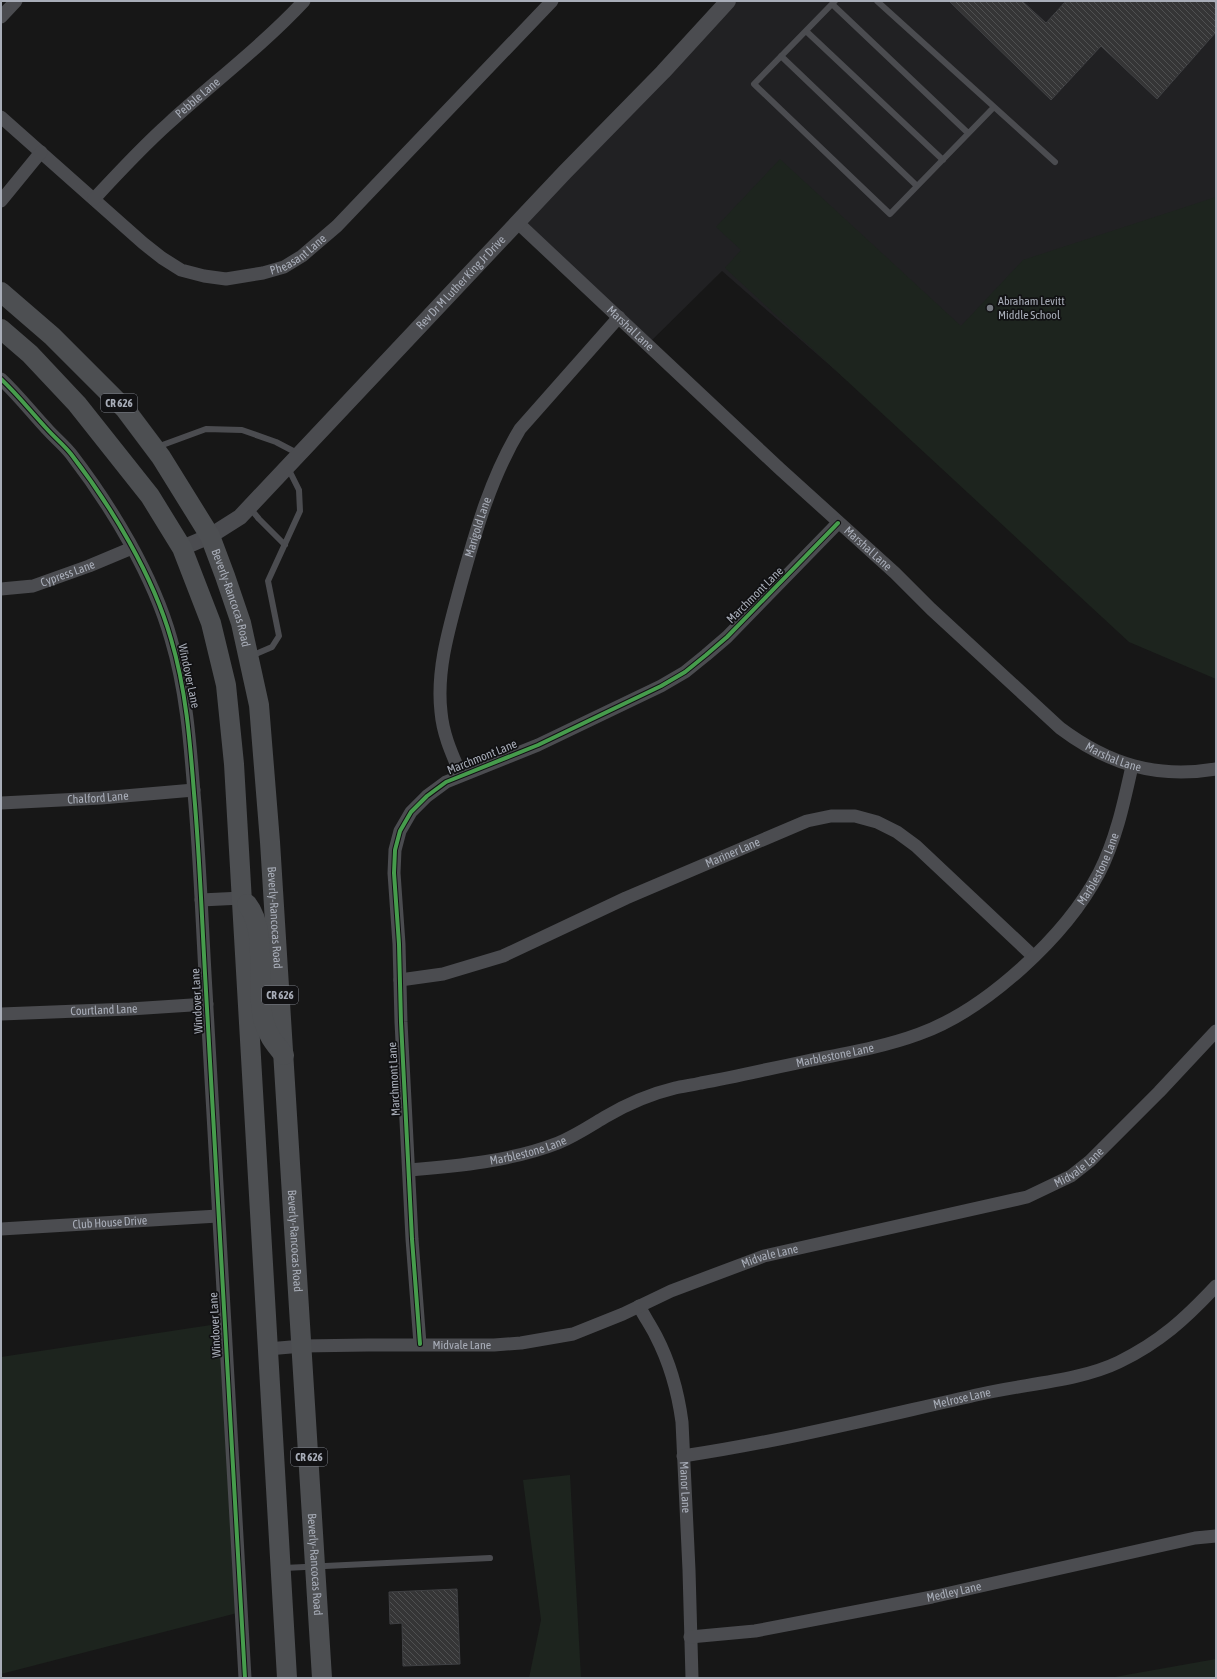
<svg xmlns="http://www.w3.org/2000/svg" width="1217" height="1679" viewBox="0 0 1217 1679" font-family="'Asap Condensed',sans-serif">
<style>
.built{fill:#212123}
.green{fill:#1d241e}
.building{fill:url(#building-back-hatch);stroke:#3f4043}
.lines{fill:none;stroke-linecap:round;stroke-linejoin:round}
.service{stroke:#4b4c50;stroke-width:6}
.minor{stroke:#4b4c50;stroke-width:13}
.tertiary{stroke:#4b4c50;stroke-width:16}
.primary{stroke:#4d4f52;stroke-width:20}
.cycleway-casing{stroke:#111113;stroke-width:6}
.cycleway{stroke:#469c4c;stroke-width:4}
.poi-dot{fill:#757880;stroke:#111113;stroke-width:1.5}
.labels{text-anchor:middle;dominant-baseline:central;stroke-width:3.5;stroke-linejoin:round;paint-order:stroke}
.shield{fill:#111113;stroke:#7b7e86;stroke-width:1}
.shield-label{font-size:11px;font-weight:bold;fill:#a8adb8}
.street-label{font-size:12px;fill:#a8adb8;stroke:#111113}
.poi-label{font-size:12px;fill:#a8adb8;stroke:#111113;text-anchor:start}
</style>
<defs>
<pattern id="building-back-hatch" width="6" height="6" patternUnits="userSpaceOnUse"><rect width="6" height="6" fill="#353536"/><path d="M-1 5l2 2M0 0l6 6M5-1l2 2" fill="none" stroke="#4f5051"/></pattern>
</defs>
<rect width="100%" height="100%" fill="#171717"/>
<path class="built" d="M728,1H1216V657L1121,620L722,271L647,345L518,223Z"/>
<path class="green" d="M780,159L961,326L1023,260L1216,197V679L1129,642L725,268L741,250L716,227Z
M224,1323L241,1612L1,1674V1357Z
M570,1475L581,1678H529L541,1620L523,1480Z
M1216,1659V1678H1109Z"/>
<path class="building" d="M949,1H1022L1046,23L1066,1H1216V32L1157,99L1101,46L1051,100Z
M457,1589L460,1664L403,1666L402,1623L390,1624L389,1592Z"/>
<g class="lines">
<path class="service" d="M835,1L754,84L890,214L994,107
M877,1L1055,162
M832,4L968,133
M806,31L943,160
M781,56L917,186
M157,447L206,429L242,430L276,442L297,453
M250,508L259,519L285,545
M251,656L272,647L279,636L268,581L300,511L299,490L288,468
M284,1568L490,1558"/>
<g class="minor">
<path d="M1,17L16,1"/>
<path id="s1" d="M1,117L143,243L162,258L181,270L204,276L226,279L263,273L284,267L302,256L337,226L552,1"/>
<path id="s2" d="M94,199C118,173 142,147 169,123C214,82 263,45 304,1"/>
<path d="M1,201L41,152"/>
<path id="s3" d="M518,223L780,469L895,573L931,609L1060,728C1108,764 1156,779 1216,769"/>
<path d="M1,379C18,395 32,413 47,429C55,438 64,445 71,454C111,506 153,575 171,639C186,689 190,741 194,793C200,859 202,925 206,991C219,1220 232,1449 245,1678"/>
<path id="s4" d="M1,589L33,586L89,566L132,548"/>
<path id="s5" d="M461,775C452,754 443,735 441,712C436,669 450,625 461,584C476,530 491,477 520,429L619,317"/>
<path id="s6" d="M1,803L101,798L194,790"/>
<path d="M201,900L242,898"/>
<path id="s7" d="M400,980L443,974L503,956L626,898L807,821L831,816H855L877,822L897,832L916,846L1033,956"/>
<path id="s8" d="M1,1014L130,1009L207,1004"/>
<path id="s9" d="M409,1170C458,1166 512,1161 558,1143C575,1136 590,1126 605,1117C627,1104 650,1094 675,1088C684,1086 693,1085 701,1083C735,1077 768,1069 802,1062C841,1054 881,1048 919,1034C986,1010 1066,936 1099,873C1116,840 1124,802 1132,766"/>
<path id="s10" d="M1,1229L218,1216"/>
<path id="s11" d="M639,1306C644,1316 651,1326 656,1336C670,1363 678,1392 682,1422L689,1570L692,1678"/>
<path d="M420,1344L412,1239L401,1022L399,944L394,873L395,850L400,831L411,812L427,796L446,782L538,745L661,686L685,672L706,655L727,637L838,523"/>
<path id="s12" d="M268,1349L302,1346L368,1345H494L521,1343L573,1334L623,1314L671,1291L764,1256L1027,1197L1071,1176L1090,1161L1159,1092L1216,1031"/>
<path id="s13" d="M683,1456C784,1441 882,1416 981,1394C1024,1384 1080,1381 1119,1362C1160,1342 1185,1319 1216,1286"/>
<path id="s14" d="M690,1637L755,1631L932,1597L1195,1538L1216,1536"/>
</g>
<path class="tertiary" id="s15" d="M182,548L210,536L240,517L565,172L663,72L728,1"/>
<g class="primary">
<path id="s16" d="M1,292L52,336L125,409L161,457L210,536L225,576L241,623L259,705L270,842L322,1678"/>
<path d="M1,329L30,354L77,404L150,496L182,548L211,623L226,685L234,764L287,1678"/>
<path d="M247,904C269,932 255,985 263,1018C266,1033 274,1043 284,1055"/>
</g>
<g class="cycleway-casing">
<path id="cycleway" d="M1,379C18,395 32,413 47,429C55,438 64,445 71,454C111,506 153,575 171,639C186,689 190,741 194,793C200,859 202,925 206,991C219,1220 232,1449 245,1678
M420,1344L412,1239L401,1022L399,944L394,873L395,850L400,831L411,812L427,796L446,782L538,745L661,686L685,672L706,655L727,637L838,523"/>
</g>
<use href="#cycleway" class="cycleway"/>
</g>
<circle class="poi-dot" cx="990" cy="308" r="4"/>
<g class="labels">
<g class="shield">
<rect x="101" y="394" width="36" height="18" rx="3"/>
<rect x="262" y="986" width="36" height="18" rx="3"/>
<rect x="291" y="1448" width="36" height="18" rx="3"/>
</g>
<g class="shield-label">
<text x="119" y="403">CR 626</text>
<text x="280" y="995">CR 626</text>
<text x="309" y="1457">CR 626</text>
</g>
<g class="street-label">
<text stroke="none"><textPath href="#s2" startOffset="145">Pebble Lane</textPath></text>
<text stroke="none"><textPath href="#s1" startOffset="360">Pheasant Lane</textPath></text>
<text stroke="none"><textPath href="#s15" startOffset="388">Rev Dr M Luther King Jr Drive</textPath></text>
<text stroke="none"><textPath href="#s3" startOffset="154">Marshal Lane</textPath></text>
<text stroke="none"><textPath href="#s5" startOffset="256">Marigold Lane</textPath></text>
<text stroke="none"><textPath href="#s3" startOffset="478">Marshal Lane</textPath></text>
<text stroke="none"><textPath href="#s4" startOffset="69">Cypress Lane</textPath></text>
<text transform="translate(755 595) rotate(-45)">Marchmont Lane</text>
<text stroke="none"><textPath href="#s16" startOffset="389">Beverly-Rancocas Road</textPath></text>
<text transform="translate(189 676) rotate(78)">Windover Lane</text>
<text stroke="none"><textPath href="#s3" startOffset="802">Marshal Lane</textPath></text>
<text transform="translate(482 757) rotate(-22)">Marchmont Lane</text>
<text stroke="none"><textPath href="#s6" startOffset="97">Chalford Lane</textPath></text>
<text stroke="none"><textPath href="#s7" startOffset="358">Mariner Lane</textPath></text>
<text stroke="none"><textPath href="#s9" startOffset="781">Marblestone Lane</textPath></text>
<text stroke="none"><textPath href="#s16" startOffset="713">Beverly-Rancocas Road</textPath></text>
<text transform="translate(197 1001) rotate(-93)">Windover Lane</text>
<text stroke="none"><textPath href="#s8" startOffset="103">Courtland Lane</textPath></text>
<text stroke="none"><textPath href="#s9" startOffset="445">Marblestone Lane</textPath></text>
<text transform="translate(394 1079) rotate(-93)">Marchmont Lane</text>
<text stroke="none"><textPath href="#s9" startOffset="121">Marblestone Lane</textPath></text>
<text stroke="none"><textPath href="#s12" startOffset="842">Midvale Lane</textPath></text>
<text stroke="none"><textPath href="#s10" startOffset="109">Club House Drive</textPath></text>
<text stroke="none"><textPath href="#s16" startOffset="1037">Beverly-Rancocas Road</textPath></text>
<text stroke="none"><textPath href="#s12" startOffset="518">Midvale Lane</textPath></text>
<text transform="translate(215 1325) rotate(-93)">Windover Lane</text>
<text stroke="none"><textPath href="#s12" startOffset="194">Midvale Lane</textPath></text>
<text stroke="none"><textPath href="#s13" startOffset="285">Melrose Lane</textPath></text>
<text stroke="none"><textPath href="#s11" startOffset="190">Manor Lane</textPath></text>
<text stroke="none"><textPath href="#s16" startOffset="1361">Beverly-Rancocas Road</textPath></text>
<text stroke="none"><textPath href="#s14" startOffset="268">Medley Lane</textPath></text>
</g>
<g class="poi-label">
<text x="998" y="301">Abraham Levitt<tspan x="998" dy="14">Middle School</tspan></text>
</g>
</g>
<rect width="1217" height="1679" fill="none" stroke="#a8adb8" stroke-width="4"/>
</svg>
